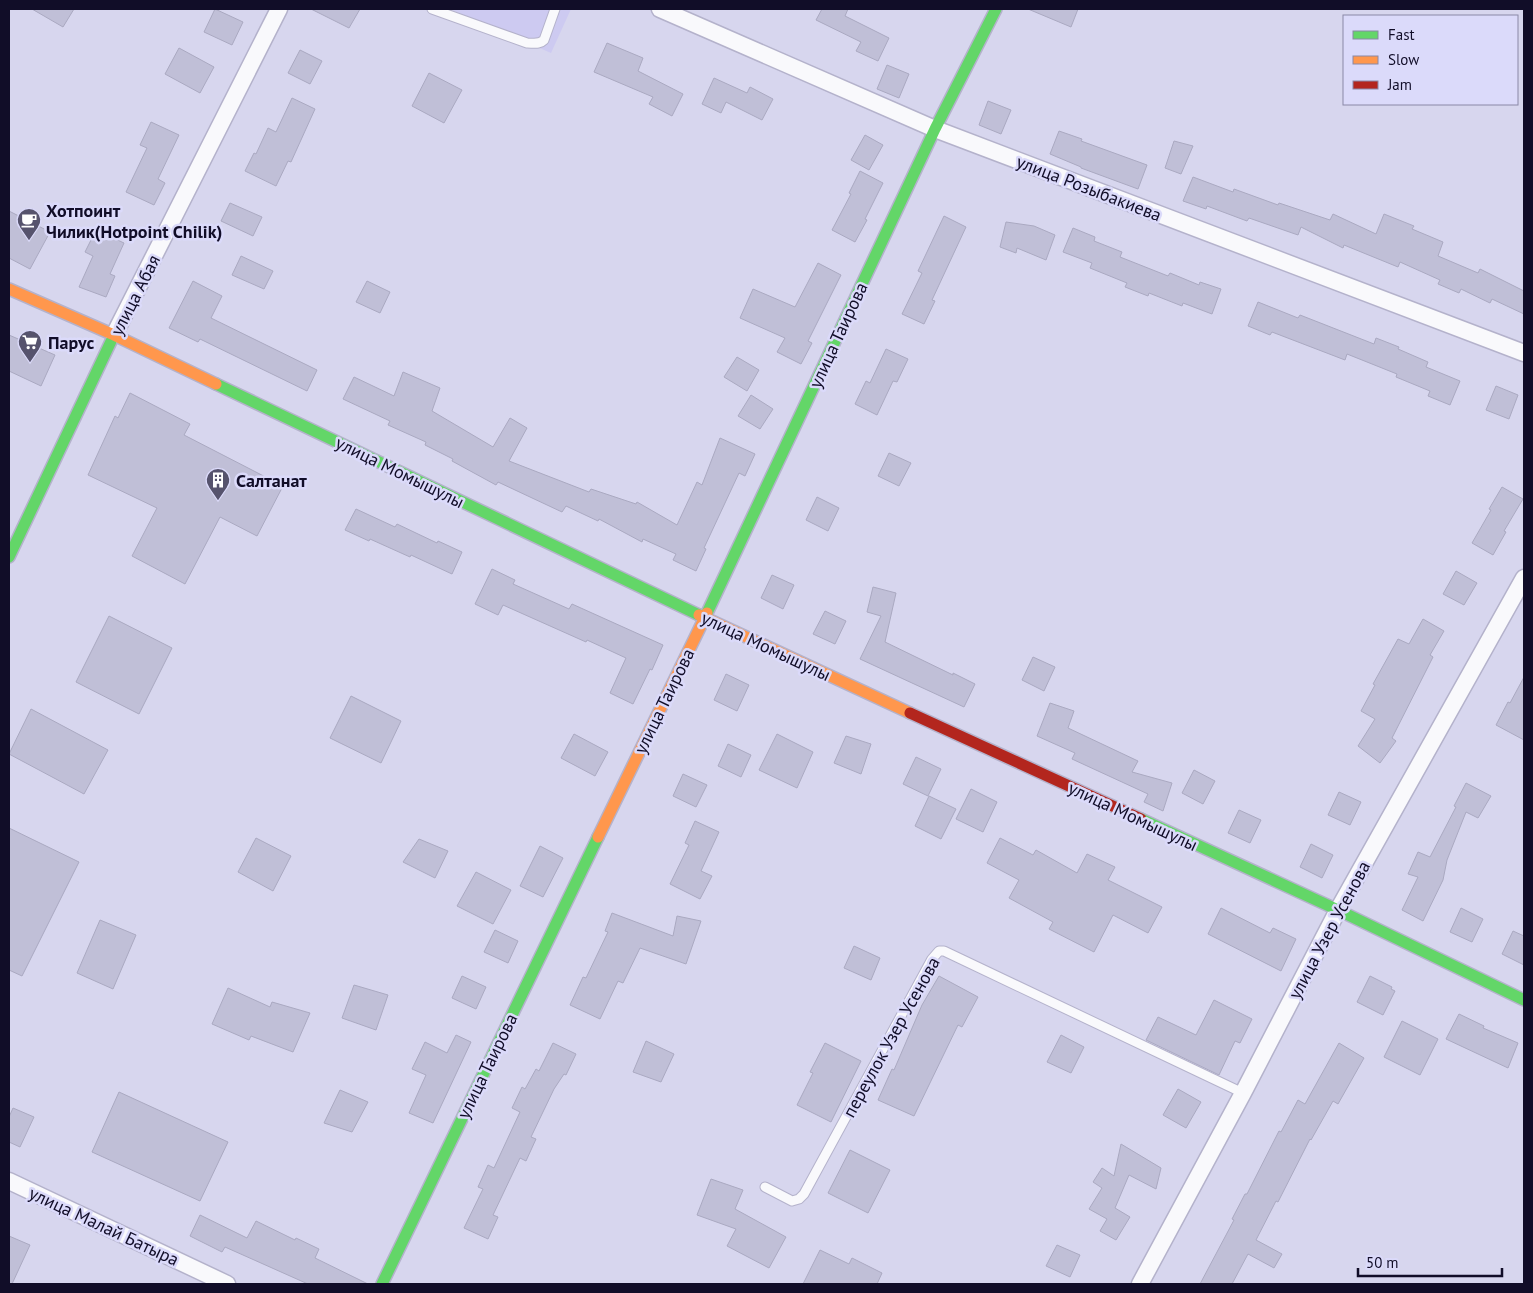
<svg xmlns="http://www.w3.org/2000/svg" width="1533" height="1293" viewBox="0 0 1533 1293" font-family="'PT Sans',sans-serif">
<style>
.built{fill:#cdcaf1}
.building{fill:#c0bfd7;stroke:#aaa9c1}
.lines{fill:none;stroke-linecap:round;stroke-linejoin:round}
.lane-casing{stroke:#b4b2cb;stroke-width:11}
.street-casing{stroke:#b4b2cb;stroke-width:19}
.fast-casing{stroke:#b4b2cb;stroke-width:14}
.slow-casing{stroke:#b4b2cb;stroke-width:14}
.jam-casing{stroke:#b4b2cb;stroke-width:14}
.lane{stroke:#f9f9fc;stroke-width:9}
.street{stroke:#f9f9fc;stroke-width:16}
.fast{stroke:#63d668;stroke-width:11}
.slow{stroke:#ff974d;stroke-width:11}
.jam{stroke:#b3261e;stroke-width:11}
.labels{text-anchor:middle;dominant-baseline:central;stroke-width:5;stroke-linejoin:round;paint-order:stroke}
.street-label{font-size:18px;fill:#110d28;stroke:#dbdafa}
.poi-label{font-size:18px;font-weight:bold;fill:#110d28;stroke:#dbdafa;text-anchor:start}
</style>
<rect width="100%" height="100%" fill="#d7d6ee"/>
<path class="built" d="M450,9H571L551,53Z"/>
<path class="building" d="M32,9H74L63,27Z
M215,9L243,22L232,45L204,32Z
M311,9H360L349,28Z
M822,9H848L845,16L889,38L878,61L856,51L861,42L816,20Z
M1028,9H1078L1071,27Z
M607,43L643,58L638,71L683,94L672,116L649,104L653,97L594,72Z
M179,48L214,67L200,93L165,74Z
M300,50L322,61L310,84L288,73Z
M887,65L909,74L899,98L877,89Z
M429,73L462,90L444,123L412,106Z
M714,78L747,93L750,87L773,99L762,120L726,102L721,113L702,104Z
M292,98L315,109L291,162L288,161L276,186L245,171L254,153L256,154L268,128L276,132Z
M988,101L1011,110L1001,134L979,125Z
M151,122L179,135L158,179L165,183L154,205L126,192L147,148L140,145Z
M1059,131L1082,139L1081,141L1147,165L1138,189L1081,168V167L1050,154Z
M865,135L883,145L869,170L851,160Z
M1174,141L1193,146L1181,174L1165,168Z
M860,171L883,183L865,219L867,220L855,242L832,230L851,194L849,193Z
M1193,177L1233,192L1234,189L1278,205L1279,203L1330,220L1333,214L1376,234L1384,214L1414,226L1412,229L1443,242L1438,256L1478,273L1480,269L1524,291V314L1492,299L1490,303L1461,289L1459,293L1438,284L1440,280L1400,262L1398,267L1344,245L1343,248L1301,227L1298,235L1249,218L1247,221L1207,206L1206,209L1183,201Z
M230,203L262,217L253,236L221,221Z
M9,211L50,232L30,269L9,258Z
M944,216L966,227L932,300L935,301L924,324L902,314L922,273L918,271Z
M1006,222L1034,226L1055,235L1046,260L1017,248L1016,253L1000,247Z
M1073,228L1095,237L1094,241L1122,252L1120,257L1168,276L1170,273L1199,285L1200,282L1221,289L1212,314L1183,303L1182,306L1149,293L1148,296L1125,287L1127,283L1090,268L1092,263L1063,252Z
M96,230L124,243L110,274L115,276L106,297L79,287L93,256L85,252Z
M241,256L273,271L264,289L232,275Z
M818,263L841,275L808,341L812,343L801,364L777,352L785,338L740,318L753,289L795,307Z
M193,281L222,296L211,318L317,370L307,391L200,339L198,342L169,328Z
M367,281L390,292L380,313L356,302Z
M1258,302L1298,318L1300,315L1374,344L1376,338L1399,347L1398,349L1428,362L1426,367L1460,381L1450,405L1428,396L1430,391L1396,377L1397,374L1347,354L1345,360L1272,332L1270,335L1248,326Z
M9,335L55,355L41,386L9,371Z
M886,349L908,359L897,382L893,381L877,415L855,404L866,381L870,383Z
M737,357L759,370L747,391L724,377Z
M403,372L440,388L432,411L493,447L510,418L527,428L509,461L589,492L591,489L636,504L637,502L677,525L697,482L702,485L720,438L755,454L745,476L739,473L704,548L706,549L696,571L673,560L676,554L643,539L642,542L599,519L598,521L566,506L562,512L498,482L496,485L452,461L453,459L425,445L426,442L388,425L390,421L343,399L354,377L394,396Z
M1496,386L1518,395L1509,419L1486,410Z
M130,393L190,424L184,435L283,486L257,536L220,517L185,584L132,556L157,508L88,475L115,416L118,418Z
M751,395L773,409L760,429L738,416Z
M889,453L911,463L899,486L878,476Z
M1502,487L1523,499L1504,531L1506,532L1493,555L1472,543L1491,510L1489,509Z
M817,497L839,508L828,531L806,520Z
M356,509L395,527L397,524L437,543L438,541L462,552L452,574L411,555L410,557L370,539L369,541L345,530Z
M492,569L515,580L513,584L569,609L572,604L663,645L652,670L650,669L633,704L610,693L626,658L587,640L586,642L503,605L498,615L475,604Z
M1456,571L1477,583L1464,605L1443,594Z
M772,575L794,585L783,609L761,598Z
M873,587L896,593L885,642L953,675V673L975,684L964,707L860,659L881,616L867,612Z
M825,611L846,621L835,644L813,634Z
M109,616L172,648L139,714L76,682Z
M1423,619L1444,631L1430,655L1433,657L1392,738L1396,741L1380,763L1358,746L1375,719L1361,711L1375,685L1373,684L1398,639L1409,644Z
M1033,657L1055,667L1044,691L1022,680Z
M726,674L749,685L737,711L714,700Z
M1524,677V740L1496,725L1508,702L1510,703Z
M351,696L401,721L381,763L330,738Z
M1050,703L1074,711L1068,728L1138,761L1132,772L1172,783L1163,811L1144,802L1148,794L1072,759L1075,753L1037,736Z
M31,709L108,750L84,794L9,754Z
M574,734L608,752L595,776L561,758Z
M777,734L813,752L797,788L759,770Z
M846,736L871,744L861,774L834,763Z
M728,744L751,755L741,777L718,766Z
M916,757L941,769L928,796L903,784Z
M1194,770L1215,781L1203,804L1182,793Z
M683,774L707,785L696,807L673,796Z
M1466,783L1491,796L1478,818L1466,812L1447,860L1443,880L1423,921L1402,910L1418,877L1408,874L1418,852L1430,857L1456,807L1454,806Z
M971,789L997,802L983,832L956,819Z
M1339,792L1361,802L1350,825L1328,815Z
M929,796L956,809L941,839L915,826Z
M1239,810L1261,820L1250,843L1228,833Z
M695,821L719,832L701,871L712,876L700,899L670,884L689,845L685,843Z
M9,828L79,862L22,976L9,970Z
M256,838L291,856L273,891L238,872Z
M1000,838L1033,855L1036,850L1077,873L1087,854L1115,867L1108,880L1162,907L1148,933L1113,915L1094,952L1049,929L1053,922L1009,898L1019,880L987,863Z
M419,839L448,851L435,878L403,862Z
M1311,844L1333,855L1322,878L1300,867Z
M540,846L563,858L543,897L520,886Z
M476,872L511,890L493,924L457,906Z
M1221,908L1270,933L1273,928L1296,939L1281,971L1208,934Z
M1461,908L1483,919L1472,942L1450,932Z
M612,913L673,936L677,916L701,921L686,964L640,948L623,983L618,981L600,1019L570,1005L583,977L586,978L608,932L605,931Z
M100,920L136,935L113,989L77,973Z
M495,930L518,941L508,963L484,952Z
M1513,931L1524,936V965L1502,954Z
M854,946L880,958L871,980L844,968Z
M462,976L486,987L476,1009L452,998Z
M939,976L978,997L962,1027L958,1025L914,1116L878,1100L892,1069L894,1070L922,1005Z
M1370,976L1392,987L1391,989L1395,991L1383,1015L1357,1002Z
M354,985L388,995L376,1030L342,1018Z
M228,988L270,1007L272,1002L310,1013L293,1052L251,1036L249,1040L212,1024Z
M1214,1000L1252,1019L1240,1043L1235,1041L1219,1075L1146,1040L1158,1017L1196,1035Z
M1459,1014L1484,1026L1483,1028L1518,1043L1508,1068L1446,1039Z
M1402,1021L1438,1039L1420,1075L1384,1057Z
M456,1035L471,1042L433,1123L409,1113L426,1075L412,1069L425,1042L447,1053Z
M1061,1035L1084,1047L1071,1073L1047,1062Z
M646,1041L674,1054L661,1082L633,1072Z
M553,1043L576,1054L566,1075L564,1074L554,1089L531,1137L536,1139L526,1161L520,1158L493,1215L498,1217L488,1239L464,1228L483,1189L478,1187L488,1165L494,1168L520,1112L512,1108L522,1087L525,1089L536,1069L539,1071Z
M825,1043L861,1061L831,1122L797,1105L813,1073L810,1072Z
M1339,1043L1364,1058L1338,1104L1333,1101L1311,1140L1310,1139L1278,1202L1276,1201L1256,1240L1282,1254L1274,1268L1248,1254L1232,1284H1200L1234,1220L1232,1219L1245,1194H1247L1279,1131L1281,1132L1298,1100L1305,1104Z
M1178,1089L1201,1102L1186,1128L1163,1115Z
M340,1090L368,1102L352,1132L324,1123Z
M119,1092L228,1142L200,1201L92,1152Z
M13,1108L34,1117L20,1147L9,1142V1117Z
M1121,1144L1161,1168L1156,1189L1129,1175L1115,1208L1130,1217L1116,1240L1100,1231L1107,1219L1089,1209L1102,1188L1093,1182L1102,1168L1114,1176Z
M850,1150L890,1170L868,1213L828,1193Z
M711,1179L743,1190L735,1209L786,1237L769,1268L727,1246L736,1229L697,1215Z
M200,1215L247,1238L256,1221L295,1240L296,1238L319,1249L315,1258L368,1284H308L225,1247L222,1252L190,1236Z
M9,1236L30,1245L12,1284H9Z
M1057,1245L1080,1255L1070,1277L1046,1266Z
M820,1250L849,1264L852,1258L882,1273L877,1284H803Z"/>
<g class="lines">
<g class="lane-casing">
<path id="lane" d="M432,9L527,43C534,43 539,45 544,40L555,9
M765,1187L792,1201L799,1199L804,1194L932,959L939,951H944L1243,1093"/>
</g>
<g class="street-casing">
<path id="street" d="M660,9L935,129L1524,353
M114,335L279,9
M9,1181L227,1284
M1140,1284L1243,1093L1338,910L1524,578"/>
</g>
<g class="fast-casing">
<path id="fast" d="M216,384L699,615
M9,557L114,335
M707,613L935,129L996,9
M1141,819L1338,910L1524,1000
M382,1284L598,837"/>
</g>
<g class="slow-casing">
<path id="slow" d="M9,289L114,335L216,384
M699,615L910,713
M598,837L707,613"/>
</g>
<g class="jam-casing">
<path id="jam" d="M910,713L1141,819"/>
</g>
<use href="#lane" class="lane"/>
<use href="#street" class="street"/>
<use href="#fast" class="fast"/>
<use href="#slow" class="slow"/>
<use href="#jam" class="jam"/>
</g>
<defs>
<g id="cafe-pin" transform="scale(1.25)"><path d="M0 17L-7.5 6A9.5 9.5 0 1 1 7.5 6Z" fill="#56536d" stroke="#dbdafa"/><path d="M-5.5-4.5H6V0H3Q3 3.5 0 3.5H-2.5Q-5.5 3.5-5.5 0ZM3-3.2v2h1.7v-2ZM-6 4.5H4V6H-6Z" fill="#fff"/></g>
<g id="supermarket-pin" transform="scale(1.25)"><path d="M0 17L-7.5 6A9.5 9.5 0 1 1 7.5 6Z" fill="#56536d" stroke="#dbdafa"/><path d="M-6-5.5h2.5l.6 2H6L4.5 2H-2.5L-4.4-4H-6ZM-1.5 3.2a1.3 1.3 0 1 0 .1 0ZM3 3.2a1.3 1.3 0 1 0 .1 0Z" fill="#fff"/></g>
<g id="building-pin" transform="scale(1.25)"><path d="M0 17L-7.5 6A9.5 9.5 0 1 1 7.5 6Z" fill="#56536d" stroke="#dbdafa"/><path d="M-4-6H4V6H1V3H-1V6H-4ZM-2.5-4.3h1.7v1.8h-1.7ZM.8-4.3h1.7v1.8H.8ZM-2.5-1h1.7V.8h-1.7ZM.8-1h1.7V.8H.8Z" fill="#fff"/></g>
</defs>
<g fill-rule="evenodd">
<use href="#cafe-pin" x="29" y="220"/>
<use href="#supermarket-pin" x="30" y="342"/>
<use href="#building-pin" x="218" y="480"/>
</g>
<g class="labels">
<g class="street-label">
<text transform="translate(1089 188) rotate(21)">улица Розыбакиева</text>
<text transform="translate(135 295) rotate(-63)">улица Абая</text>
<text transform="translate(838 335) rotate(-65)">улица Таирова</text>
<text transform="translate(400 472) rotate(26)">улица Момышулы</text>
<text transform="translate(766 646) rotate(25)">улица Момышулы</text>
<text transform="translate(664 701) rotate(-64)">улица Таирова</text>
<text transform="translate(1133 816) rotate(25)">улица Момышулы</text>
<text transform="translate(1329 930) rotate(-62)">улица Узер Усенова</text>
<text transform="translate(891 1037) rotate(-61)">переулок Узер Усенова</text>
<text transform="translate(487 1066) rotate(-64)">улица Таирова</text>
<text transform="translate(104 1226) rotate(25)">улица Малай Батыра</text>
</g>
<g class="poi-label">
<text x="46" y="210">Хотпоинт<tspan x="46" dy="21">Чилик(Hotpoint Chilik)</tspan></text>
<text x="48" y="342">Парус</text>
<text x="236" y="480">Салтанат</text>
</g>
</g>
<rect width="1533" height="1293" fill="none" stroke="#110d28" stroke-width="20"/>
<rect x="1343" y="15" width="175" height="90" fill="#dbdafa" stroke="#8a88a6"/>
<rect x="1353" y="31" width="25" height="8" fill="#63d668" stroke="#8a88a6"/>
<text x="1388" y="40" font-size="15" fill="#110d28">Fast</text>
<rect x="1353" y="56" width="25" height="8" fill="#ff974d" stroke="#8a88a6"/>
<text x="1388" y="65" font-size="15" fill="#110d28">Slow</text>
<rect x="1353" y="81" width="25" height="8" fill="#b3261e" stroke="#8a88a6"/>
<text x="1388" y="90" font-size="15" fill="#110d28">Jam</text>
<path d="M1358 1268v8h144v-8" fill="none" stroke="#110d28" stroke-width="2.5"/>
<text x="1366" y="1268" font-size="15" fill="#110d28" stroke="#dbdafa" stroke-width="4" paint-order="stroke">50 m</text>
</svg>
